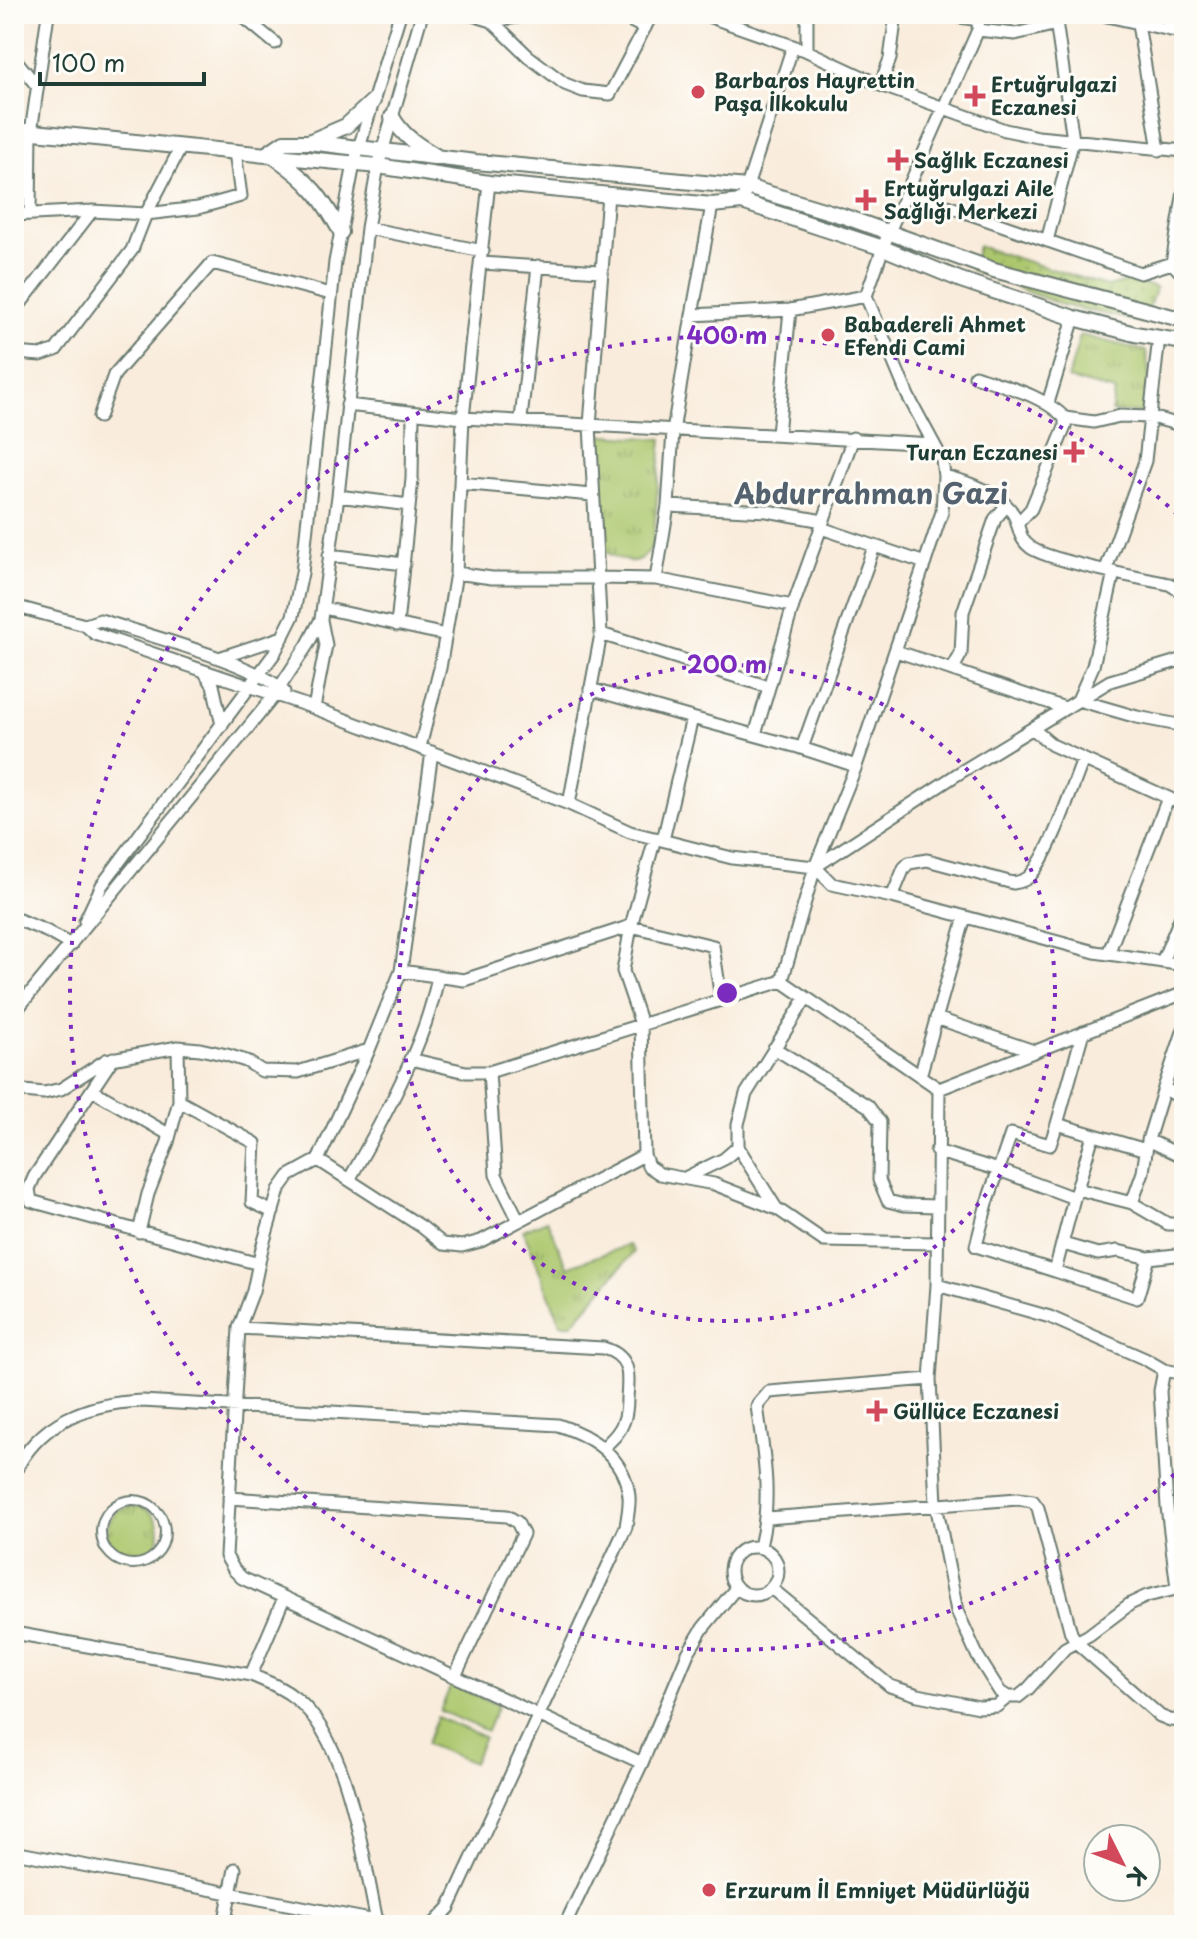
<svg xmlns="http://www.w3.org/2000/svg" width="1198" height="1939" viewBox="0 0 1198 1939" font-family="'Playpen Sans',sans-serif">
<style>
.grass{fill:url(#grass-dots);stroke:#668250;stroke-width:2}
.park{fill:url(#park-tufts);stroke:#668250;stroke-width:2}
.pitch{fill:#acc76d;stroke:#668250;stroke-width:2}
.lines{fill:none;stroke-linecap:round;stroke-linejoin:round}
.pedestrian-casing{stroke:#6b7a6f;stroke-width:12}
.minor-casing{stroke:#6b7a6f;stroke-width:15}
.tertiary-casing{stroke:#6b7a6f;stroke-width:18}
.pedestrian{stroke:#fff;stroke-width:8}
.minor{stroke:#fff;stroke-width:11}
.tertiary{stroke:#fff;stroke-width:14}
.ring{fill:none;stroke:#7b2cbf;stroke-width:4;stroke-dasharray:4 8}
.poi-dot{fill:#d1495b;stroke:#fdfcf7;stroke-width:3}
.labels{text-anchor:middle;dominant-baseline:central;stroke-width:6;stroke-linejoin:round;paint-order:stroke}
.poi-label{font-size:20px;font-weight:bold;fill:#1f3d34;stroke:#fdfcf7;text-anchor:start}
.district-label{font-size:28px;font-weight:bold;fill:#53626e;stroke:#fdfcf7}
.centre{fill:#7b2cbf;stroke:#fdfcf7;stroke-width:4}
.ring-label{font-size:24px;text-anchor:middle;font-weight:bold;fill:#7b2cbf;stroke:#fdfcf7;stroke-width:6;stroke-linejoin:round;paint-order:stroke}
</style>
<defs>
<pattern id="grass-dots" width="8" height="8" patternUnits="userSpaceOnUse" patternTransform="scale(2)"><rect width="8" height="8" fill="#acc76d"/><path d="M2 2h.1M6 6h.1" fill="none" stroke="#8ba35a" stroke-width="1.8" stroke-linecap="round"/></pattern>
<pattern id="park-tufts" width="24" height="20" patternUnits="userSpaceOnUse" patternTransform="scale(2)"><rect width="24" height="20" fill="#acc76d"/><path d="M3 7l-1-3M5 7V3M7 7l1-3M15 17l-1-3M17 17v-4M19 17l1-3" fill="none" stroke="#8ba35a"/></pattern>
</defs>
<rect width="100%" height="100%" fill="#fdfcf7"/>
<filter id="ink" filterUnits="userSpaceOnUse"><feTurbulence type="fractalNoise" baseFrequency=".0125" numOctaves="2"/><feDisplacementMap in="SourceGraphic" scale="16" xChannelSelector="R" yChannelSelector="G"/><feConvolveMatrix kernelMatrix="1 2 1 2 8 2 1 2 1" color-interpolation-filters="sRGB"/></filter>
<filter id="wash" filterUnits="userSpaceOnUse"><feTurbulence type="fractalNoise" baseFrequency=".006" numOctaves="4" result="noise"/><feDisplacementMap in="SourceGraphic" scale="32" xChannelSelector="R" yChannelSelector="G"/><feGaussianBlur stdDeviation="1.8" result="paint"/><feColorMatrix in="noise" values="0 0 0 0 0 0 0 0 0 0 0 0 0 0 0 0 0 1.4 0 .05"/><feComposite in="paint" operator="in"/></filter>
<g filter="url(#wash)">
<rect width="100%" height="100%" fill="#f9ecdc"/>
<path class="grass" d="M978,246L1109,287L1131,280L1156,288L1143,322L1062,305L971,270Z"/>
<path class="park" d="M1080,335L1146,351L1149,374L1145,413L1111,412L1115,391L1068,379Z
M604,435L662,439L653,544C640,570 622,562 601,549L598,439Z
M547,1220L567,1267L629,1245L634,1252L572,1324H561L523,1230Z
M107 1532a26 26 0 1 1 52 0a26 26 0 1 1-52 0Z"/>
<path class="pitch" d="M451,1685L498,1705L487,1731L440,1711Z
M437,1717L484,1737L473,1763L426,1744Z"/>
</g>
<g filter="url(#ink)">
<g class="lines">
<g class="pedestrian-casing">
<path id="pedestrian" d="M101 1532a32 32 0 1 1 64 0a32 32 0 1 1-64 0Z"/>
</g>
<g class="minor-casing">
<path id="minor" d="M240,14L275,43
M469,14L492,21L528,56L565,84L583,91L610,94L652,14
M617,14L645,28
M702,14L807,51L880,85L1005,130L1038,137L1184,151
M942,14L979,20
M979,14L978,30L888,234L866,296L908,396L942,459L944,476L942,512L856,766L815,867L832,884L892,897L1095,952L1184,965
M1098,14L1184,33
M492,21L536,14
M1138,24L1159,150
M978,30L1015,34L1057,24
M1170,30L1172,14
M807,51V14
M14,58L37,86
M880,85L890,59L896,14
M907,192L1140,273L1172,263L1184,276
M742,202L793,46
M30,214L31,132L48,14
M14,215L92,211L146,214L198,208L241,196L235,152
M367,228L483,251
M1047,241L1073,140L1055,14
M482,263L600,271
M1172,263L1184,191
M14,312L92,211
M692,315L712,205
M14,353L41,355L56,350L132,250L146,214L181,147
M975,376C1007,387 1041,394 1065,418V427L1031,509L1017,524
M1048,403L1074,318
M347,405L463,418L933,444
M99,417L114,375L212,263L331,294
M1065,418L1094,422L1120,416L1151,417L1184,426
M521,419L538,266
M778,434L790,310
M944,476C966,481 1002,494 1014,515C1020,527 1018,538 1030,547C1045,560 1144,579 1169,584L1184,593
M460,483L592,495
M338,496L409,505
M668,506L767,511L823,521
M821,528L925,563
M329,555L404,564
M1106,569L1145,461L1159,337
M1114,572L1093,666L1078,700L1137,717L1184,726
M456,573L492,578H598L590,425L608,194
M656,579L668,506L673,431L692,315L790,310L866,296
M14,606L85,625L95,634L314,708
M793,606L853,438
M323,608L446,635
M321,620L326,645L314,708L569,804L630,832L732,858L815,867L956,775L1110,681L1184,659
M85,625L100,620C137,632 262,665 284,692
M397,625L412,479L413,414
M601,634L769,687
M896,651L1065,708
M219,658L283,637
M952,670L961,654L963,612L995,519L1006,506
M204,671L213,685L222,725
M590,689L692,718L663,840
M692,718L798,747L856,766
M1033,729L1052,745L1184,805
M420,747L440,668L456,573L463,418L489,183
M802,748L874,547
M432,752L401,971L369,1050L318,1160L422,1227L443,1244L462,1246L481,1241L644,1155L641,1024L623,971L631,926L655,838
M569,804L601,634L598,578L656,579L793,606L755,735
M892,897L904,868L909,863L927,860L1013,883C1019,882 1025,881 1030,876C1052,851 1070,792 1083,760
M14,918L46,931L71,945
M85,921L102,885L274,654L293,616L302,573L335,262L354,164L400,14
M1108,954L1168,798
M1162,962L1184,909
M401,971L464,980L631,926L713,946L721,999
M782,981L815,867
M806,998L746,1094L738,1124V1147L776,1208L824,1241L936,1243
M14,1013L274,696L308,644L321,619L338,496L367,228L378,166L422,14
M936,1018L1034,1051
M1184,1029L1164,1088L1184,1100
M1083,1032L1057,1124L1146,1150
M774,1048L868,1106L880,1122L879,1180L888,1201L904,1205L936,1206
M113,1058L34,1177L29,1189L31,1201L259,1264
M410,1059L466,1072H489L782,981L939,1089L1184,993
M489,1072L496,1175L519,1221
M920,1076L965,917
M1164,1088L1148,1140L1184,1157
M939,1089L937,1285L930,1379L936,1504L957,1611L978,1657L1000,1692L1008,1697H1018L1028,1689L1065,1648L1089,1635L1130,1604L1147,1596L1184,1587
M14,1090L44,1093L61,1089L106,1060L178,1047L200,1049L227,1055L246,1061L262,1071L298,1072L369,1050
M92,1090L170,1135
M179,1101L255,1143L252,1202L273,1212
M936,1151L999,1170L1074,1198L1077,1189L1132,1203L1168,1224H1184
M644,1155L648,1166L660,1174L714,1184L775,1208
M318,1160L289,1176L279,1190L262,1248L253,1291L239,1328L226,1556L234,1570L242,1578L642,1763
M687,1177L724,1159L738,1147
M349,1180C382,1122 427,1041 438,976
M1077,1189L1093,1135
M1132,1203L1143,1172L1147,1145
M139,1232L148,1194L168,1142L179,1101L178,1047
M1063,1244L1098,1254L1118,1251L1149,1258L1137,1298L1055,1271L1074,1198
M1149,1258L1184,1254
M1055,1271L976,1246L987,1203L1011,1134L1050,1145L1057,1124
M937,1285L1050,1317L1145,1359L1164,1370L1184,1374
M239,1328L603,1348C631,1356 629,1374 627,1398C627,1407 626,1416 623,1423C619,1434 611,1440 603,1448
M1164,1370L1160,1391L1167,1507L1177,1588
M14,1474C38,1422 88,1403 142,1401L558,1425C592,1436 625,1457 629,1496C630,1506 627,1518 626,1527L449,1908L434,1924L429,1925
M229,1498L507,1516L517,1522L523,1534L455,1676
M767,1518L1018,1499L1033,1501L1038,1508L1071,1633L1077,1643L1160,1716L1170,1720L1184,1721
M730 1571a24 24 0 1 1 48 0a24 24 0 1 1-48 0Z
M760,1547C772,1498 764,1456 757,1406L769,1392L930,1379
M771,1588L890,1686L918,1695L979,1707L997,1706L1008,1697
M14,1633L251,1675C267,1682 282,1687 295,1698C349,1739 363,1858 377,1921
M251,1675L284,1598
M14,1852L397,1925
M224,1925L235,1869
M565,1925L642,1763L688,1653L703,1628L736,1588"/>
</g>
<g class="tertiary-casing">
<path id="tertiary" d="M392,117C403,136 417,145 436,156
M14,130L378,166L489,183L712,205L742,202L883,248L961,280L1074,318L1135,334L1184,342
M311,141L346,126L373,101
M265,155L284,142H308L476,162L747,187L843,216L994,270L1184,320
M276,158C310,182 321,196 341,232"/>
</g>
<use href="#pedestrian" class="pedestrian"/>
<use href="#minor" class="minor"/>
<use href="#tertiary" class="tertiary"/>
</g>
</g>
<g class="ring">
<circle cx="727" cy="993" r="328"/>
<path d="M1183 1466A657 657 0 1 1 1183 520"/>
</g>
<g class="poi-dot">
<circle cx="698" cy="92" r="8"/>
<path d="M971 84h8v8h8v8h-8v8h-8v-8h-8v-8h8z"/>
<path d="M894 148h8v8h8v8h-8v8h-8v-8h-8v-8h8z"/>
<path d="M862 188h8v8h8v8h-8v8h-8v-8h-8v-8h8z"/>
<circle cx="828" cy="335" r="8"/>
<path d="M1070 440h8v8h8v8h-8v8h-8v-8h-8v-8h8z"/>
<path d="M873 1399h8v8h8v8h-8v8h-8v-8h-8v-8h8z"/>
<circle cx="709" cy="1890" r="8"/>
</g>
<g class="labels">
<g class="poi-label">
<text x="714" y="80">Barbaros Hayrettin<tspan x="714" dy="23">Paşa İlkokulu</tspan></text>
<text x="991" y="84">Ertuğrulgazi<tspan x="991" dy="23">Eczanesi</tspan></text>
<text x="914" y="160">Sağlık Eczanesi</text>
<text x="884" y="188">Ertuğrulgazi Aile<tspan x="884" dy="23">Sağlığı Merkezi</tspan></text>
<text x="844" y="324">Babadereli Ahmet<tspan x="844" dy="23">Efendi Cami</tspan></text>
<text x="1058" y="452" text-anchor="end">Turan Eczanesi</text>
<text x="893" y="1411">Güllüce Eczanesi</text>
<text x="725" y="1890">Erzurum İl Emniyet Müdürlüğü</text>
</g>
<g class="district-label">
<text x="871" y="492">Abdurrahman Gazi</text>
</g>
</g>
<circle cx="727" cy="993" r="12" class="centre"/>
<g class="ring-label">
<text x="727" y="344">400 m</text>
<text x="727" y="673">200 m</text>
</g>
<rect width="1198" height="1939" fill="none" stroke="#fdfcf7" stroke-width="48"/>
<g transform="translate(1122 1863) rotate(132)"><circle r="38" fill="#fdfcf7" stroke="#a4b0a9" stroke-width="2"/>
<path d="M0-6L14 30L0 20L-14 30Z" fill="#d1495b"/>
<text y="-12" font-size="22" font-weight="bold" text-anchor="middle" fill="#1f3d34">K</text>
</g>
<path d="M40 72v12h164v-12" fill="none" stroke="#1f3d34" stroke-width="4"/>
<text x="52" y="72" font-size="24" fill="#1f3d34" stroke="#fdfcf7" stroke-width="6" paint-order="stroke">100 m</text>
</svg>
